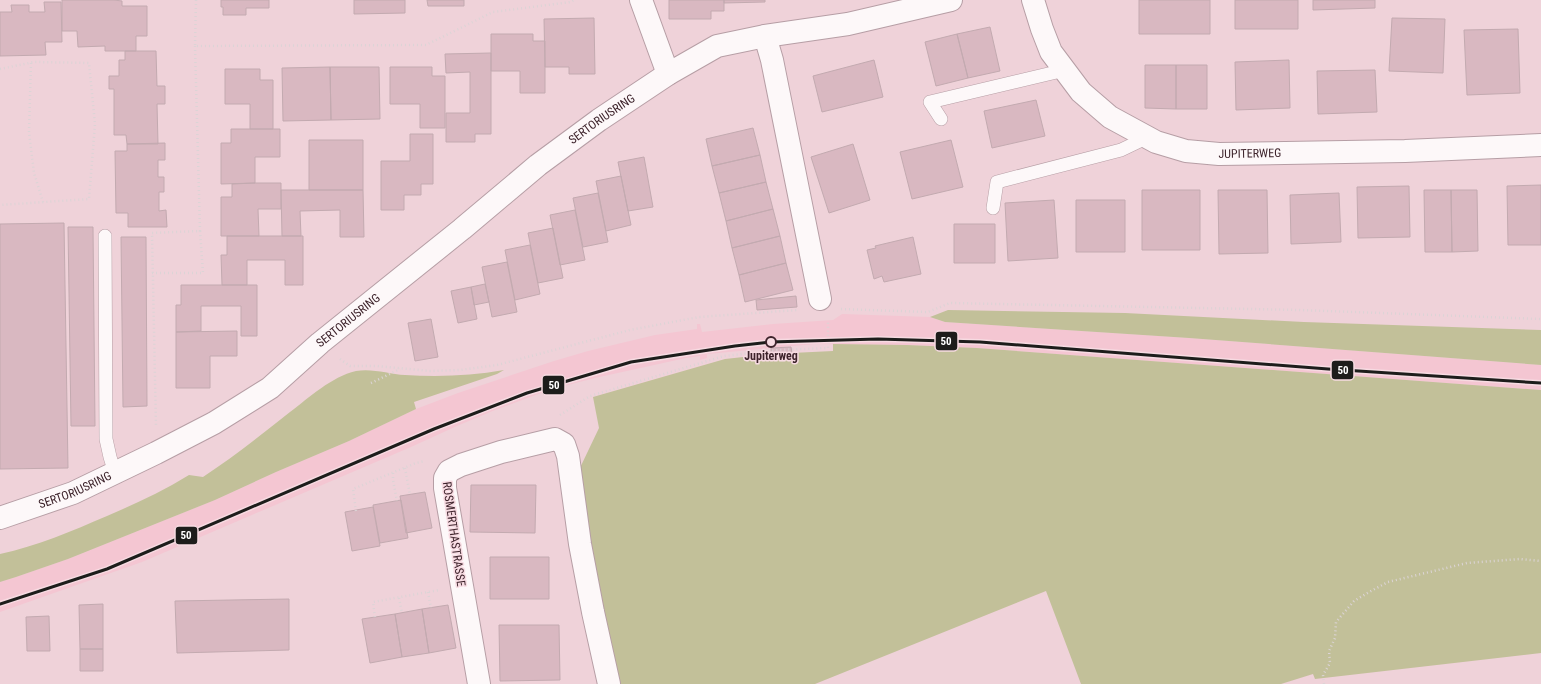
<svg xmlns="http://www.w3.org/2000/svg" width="1541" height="684" viewBox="0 0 1541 684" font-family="'Roboto Condensed',sans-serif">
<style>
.built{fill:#f4c6d2}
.green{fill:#c2c099}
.building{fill:#d9b8c1;stroke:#c3aab0}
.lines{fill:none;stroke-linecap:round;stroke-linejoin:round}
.lane-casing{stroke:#b69ea5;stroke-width:14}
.street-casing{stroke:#b69ea5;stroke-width:24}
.path{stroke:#dcd4d6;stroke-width:2.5;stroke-dasharray:1 3;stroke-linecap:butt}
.lane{stroke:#fdf8f9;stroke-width:13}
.street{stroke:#fdf8f9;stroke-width:22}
.tram-1-casing{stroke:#f7dbe2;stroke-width:6}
.tram-1{stroke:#1d1d1b;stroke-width:3}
.stop-dot{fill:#f7dbe2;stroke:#3d232b;stroke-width:2}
.labels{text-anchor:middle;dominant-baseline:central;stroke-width:3;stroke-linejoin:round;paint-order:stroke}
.street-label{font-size:12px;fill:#3d232b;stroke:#f7dbe2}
.stop-label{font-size:12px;font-weight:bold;fill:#3d232b;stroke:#f7dbe2}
.line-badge{stroke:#f7dbe2;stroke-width:1.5}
.badge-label{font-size:11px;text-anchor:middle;font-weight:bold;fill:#fff}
</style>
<rect width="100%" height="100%" fill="#efd2d9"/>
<path class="built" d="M842,314L930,317L945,322L1189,338L1541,365V390L977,348L907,345L814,344L707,354V358L700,360V356L686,358L595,378L552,389L495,410L457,426L411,447L142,562L0,612V582L16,577L68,559L215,500L276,472L349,441L416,409L458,393L554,361L588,351L655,335L697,329V324H700L702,332L773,324L833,320Z"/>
<path class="green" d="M948,310L1125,313L1304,322L1541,330V365L1189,338L945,322L930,317Z
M833,344L907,345L977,348L1541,390V653L1315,679L1313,674L1281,684H1081L1046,591L815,684H617L607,644L578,472L599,428L593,397L725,359L771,354L833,351Z
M504,370L497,374L414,402L416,409L349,441L276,472L215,500L68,559L16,577L0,582V554C37,546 72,531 107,516C135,504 163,491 189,475L203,477C233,457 261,435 290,412C310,397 331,377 356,371C372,368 389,374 405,375C438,377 471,376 504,370Z"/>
<path class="building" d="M62,0H114L122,1V6H147V36H136V51H105V46L78,47L77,31H62Z
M221,0H269V8H246V15H223V7H221Z
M354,0H405V13L354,14Z
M427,0H464V6H428Z
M669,0H724V11H711V19H669Z
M724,0H765V2L724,3Z
M1139,0H1210V34H1139Z
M1235,0H1298V29H1235Z
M1313,0H1375V8L1313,10Z
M44,2H61L62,42H45L46,55L0,56V12H12L11,5H29V12H45Z
M594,18L595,74H569V67H545L544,19Z
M1392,18L1445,19L1443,73L1389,71Z
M990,27L1000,71L968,78L957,34Z
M1518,29L1520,93L1467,95L1464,30Z
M491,34H533V41H545V93H520V71H491Z
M957,34L968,78L936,86L925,42Z
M125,51H156L157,86H165V104H157L158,144H127L126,135H114V89H109V76H119V60H125Z
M491,53V134H475V142H446V113H470V72L446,73L445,54Z
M874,60L883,97L822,112L813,76Z
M1289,60L1290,108L1236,110L1235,62Z
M1145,65H1176V109L1145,108Z
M1176,65H1207V109H1176Z
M330,67H379L380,119L331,120Z
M330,67L331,120L283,121L282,68Z
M390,67H432V76H445V128H420V104H390Z
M225,69H260V80H273V129H250V104H225Z
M1375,70L1377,112L1318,114L1317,71Z
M1036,100L1045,136L992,148L984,111Z
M753,128L760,155L712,166L706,139Z
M231,129H280V157H255V183L221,184V143H231Z
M410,134H433V184H421V195H404V210H381V161H410Z
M309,140H363V190H309Z
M951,140L963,187L912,199L900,152Z
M165,143V160H158V177H164V192H159V211L166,210L167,227H128V213H116L115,151H127V144Z
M853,144L870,200L829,213L811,157Z
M760,155L766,182L719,193L712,166Z
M644,157L653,207L628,211L618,162Z
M621,176L631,225L606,231L596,181Z
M766,182L773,209L726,221L719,193Z
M255,183H281V209H258L259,236H221V197H232V184Z
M1541,185V245H1508L1507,186Z
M1409,186L1410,237L1358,238L1357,187Z
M281,190H363L364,237H340V210L300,211L301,236H282Z
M1142,190H1200V250H1142Z
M1218,190H1267L1268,253L1219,254Z
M1424,190H1451L1452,252H1425Z
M1451,190H1477L1478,251L1452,252Z
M598,193L608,242L583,247L573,198Z
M1339,193L1341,242L1291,244L1290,195Z
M1054,200L1058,258L1008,261L1005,203Z
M1076,200H1125V252H1076Z
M773,209L780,236L732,248L726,221Z
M575,210L585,260L560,265L550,215Z
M64,223L68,468L0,469V224Z
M954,224H995V263H954Z
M68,227H93L95,426H71Z
M553,228L563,278L538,283L528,233Z
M227,236H303V285H285V260H247V285H222L221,255H227Z
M780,236L786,263L739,275L732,248Z
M121,237H146L147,406L123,407Z
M913,237L921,274L884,282L882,276L874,279L867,250L876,248L875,246Z
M530,245L540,294L515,300L505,250Z
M507,262L517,312L492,317L482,267Z
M786,263L793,290L745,302L739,275Z
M485,284L489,302L474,305L471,287Z
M181,285H257V336H241V306H201V331L176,332V305H181Z
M471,287L477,319L458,323L451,291Z
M796,296L797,307L757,310L756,300Z
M431,319L438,357L415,361L408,323Z
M237,331V356H210V388H176V332Z
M791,347L792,353L771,354V348Z
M471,485H536L535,533L470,532Z
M425,492L432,528L406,533L400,496Z
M401,500L408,538L380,543L373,505Z
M373,507L380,546L352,551L345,512Z
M490,557H549V599H490Z
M289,599V650L177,653L175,601Z
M103,604V649H80L79,605Z
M448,605L456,648L429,653L422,609Z
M422,609L429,653L402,657L395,614Z
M395,614L402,657L370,663L362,619Z
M49,616L50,651H27L26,617Z
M499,625H559L560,680L500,681Z
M80,649H103V671H80Z"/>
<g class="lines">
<g class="lane-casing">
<path id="lane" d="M941,119L930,102L1065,70
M993,208L997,182L1121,150L1146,138
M105,236L106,439L110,457L115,473"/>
</g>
<g class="street-casing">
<g id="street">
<path d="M641,0L668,74"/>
<path id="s1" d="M1033,0L1042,29L1051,52L1081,92L1110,117L1156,142L1186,151L1219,154L1405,151L1541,145"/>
<path d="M765,36L772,60L820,299"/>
<path id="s2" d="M0,518L73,493L156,453L214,423L270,388L320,343L462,229L538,165L599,120L668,74L717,46L765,36L848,24L951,0"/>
<path d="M479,684L445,488V478L449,471L461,465L501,452L555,439L564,444L568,456L580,544L593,612L609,684"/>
</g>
</g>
<path class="path" d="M196,0L195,46L426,45L493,12L571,2L574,0
M195,46L200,231
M31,63L29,132L34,173L43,202
M0,69L34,62L89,63L95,124L89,199L0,205
M152,273H203L200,231L152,233L156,427
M841,309L928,312L950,303L1300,310L1541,319
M340,359L350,366H377L430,371L460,370L497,365L630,330L699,317L798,310
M371,383L400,369
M560,415L590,396L724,356L779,350L828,348V322
M405,468L410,495
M393,473V480L397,501
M356,511L353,489L416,463L425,461
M428,592L431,608
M399,598L402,613
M375,617L373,602L439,590
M1324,684L1323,675L1330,663L1329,651L1335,638L1336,622L1354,601L1371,591L1388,582L1467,563L1520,559L1541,561"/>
<use href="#lane" class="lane"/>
<use href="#street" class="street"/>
<g class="tram-1-casing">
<path id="tram-1" d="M0,604L107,569L434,429L527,393L631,362L735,346L770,342L878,339L980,342L1328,369L1541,383"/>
</g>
<use href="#tram-1" class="tram-1"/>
</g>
<circle class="stop-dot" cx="771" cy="342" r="5"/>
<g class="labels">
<g class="street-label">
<text stroke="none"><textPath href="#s2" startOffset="728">SERTORIUSRING</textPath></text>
<text stroke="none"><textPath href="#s1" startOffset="291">JUPITERWEG</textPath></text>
<text stroke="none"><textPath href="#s2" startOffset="404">SERTORIUSRING</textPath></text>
<text stroke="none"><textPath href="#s2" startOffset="80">SERTORIUSRING</textPath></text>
<text transform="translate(454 534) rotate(82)">ROSMERTHASTRASSE</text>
</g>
<g class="stop-label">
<text x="771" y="356">Jupiterweg</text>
</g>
</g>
<g class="line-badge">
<rect x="935" y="331" width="23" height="20" rx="4" fill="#1d1d1b"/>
<rect x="1331" y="360" width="23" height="20" rx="4" fill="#1d1d1b"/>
<rect x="542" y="375" width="23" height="20" rx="4" fill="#1d1d1b"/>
<rect x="175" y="526" width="23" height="19" rx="4" fill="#1d1d1b"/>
</g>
<g class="badge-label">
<text x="946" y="345">50</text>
<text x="1343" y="374">50</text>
<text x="554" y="389">50</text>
<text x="186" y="539">50</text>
</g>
</svg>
